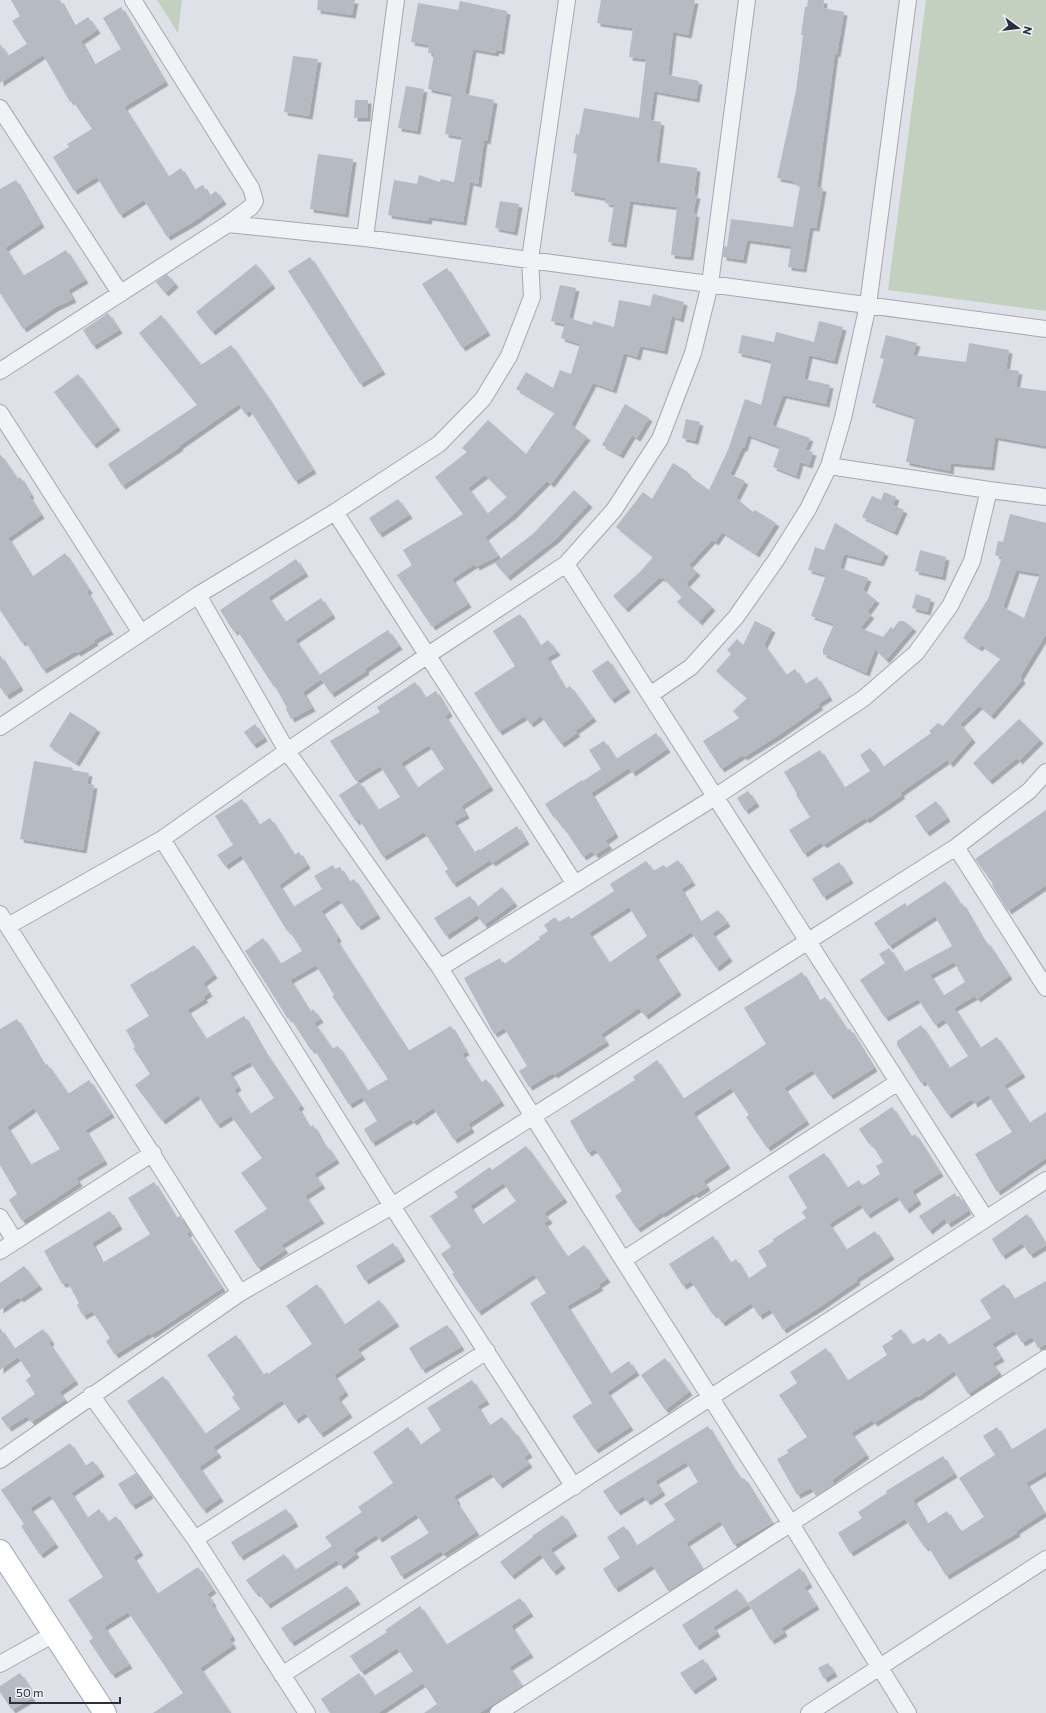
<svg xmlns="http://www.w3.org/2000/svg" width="1046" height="1713" viewBox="0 0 1046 1713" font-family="Commissioner,sans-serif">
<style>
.green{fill:#c3d0c0}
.building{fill:#b6bac3;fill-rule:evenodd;filter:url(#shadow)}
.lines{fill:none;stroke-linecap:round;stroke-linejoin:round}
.minor-casing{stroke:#a4a8b0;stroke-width:18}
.primary-casing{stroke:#9fa5b1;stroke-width:24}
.minor{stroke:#f1f2f5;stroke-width:16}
.primary{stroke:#fff;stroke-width:22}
</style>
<defs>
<filter id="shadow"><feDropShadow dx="3.5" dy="3.5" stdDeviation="0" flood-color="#0004"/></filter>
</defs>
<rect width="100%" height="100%" fill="#dee1e7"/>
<path class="green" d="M157,0H182L178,33Z
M926,0H1046V311L888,290Z"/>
<path class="building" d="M11,0H60L74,26L88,17L97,30L81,41L94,65L121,49L103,18L121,7L165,82L124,107L168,177L181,168L194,190L203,185L209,196L216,191L223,201L193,222L167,237L144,200L120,215L97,177L74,191L53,157L69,147L67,144L92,129L72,100L70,102L43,55L0,83V44L8,56L27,44L12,21L20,16Z
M318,0H355L352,15L317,10Z
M601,0H695L688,35L673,32L668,75L699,81L696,99L654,91L650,120L661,122L656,162L697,168L694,195H697L693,213L696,214L690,257L671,255L677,207L630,201L623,244L608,242L614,205L605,203L606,198L571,192L577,154L573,153L576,134L579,135L584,108L639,118L646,59L629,57L633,28L597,23Z
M808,0H824L823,8L844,12L837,54L835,53L817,187L823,188L816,228L810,227L803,269L788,267L791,246L747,240L743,260L723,257L724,246L727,247L731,219L793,227L800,186L792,181L777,178L796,91L803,35H801L805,7H807Z
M460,1L507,11L501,51L496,50L495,53L473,49L465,94L494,100L487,141L484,140L478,184L470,182L463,222L429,217L428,221L388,215L394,180L417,184L419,175L440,182L441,179L454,182L462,137L445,134L452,94L428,89L434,54L428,53L429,45L411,42L418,3L458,10Z
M293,56L318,59L309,116L284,112Z
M406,86L424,89L417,131L398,128Z
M355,100H368L367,118H354Z
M318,154L353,159L345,214L310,209Z
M16,180L41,224L5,248L23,276L66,250L85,280L68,290L73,299L56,307L23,329L0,293V189Z
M500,201L519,204L514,232L495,228Z
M310,257L382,371L360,384L288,271Z
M256,264L272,285L212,332L196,312Z
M447,268L487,332L462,348L422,284Z
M167,274L175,284L165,293L156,282Z
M560,285L576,288L569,318L592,325L593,321L614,327L619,300L650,306L653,294L684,302L680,319L672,316L664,351L640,346L637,357L624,353L613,390L593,383L571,425L587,437L551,484L547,481L512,516L485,537L498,556L476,567L475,564L452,579L468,604L432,627L397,575L412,565L403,550L463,514L435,477L467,452L462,448L488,420L526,454L555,412L516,389L526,372L553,388L560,370L571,374L580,344L561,338L565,324L551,321ZM485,475L507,497L487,514L468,488Z
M108,313L119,330L93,346L83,330Z
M161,315L201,365L231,345L268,398L313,470L295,481L250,410L245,414L239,404L179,446L180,447L122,486L108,464L197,405L139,333Z
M819,321L843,327L834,361L809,355L804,379L830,385L826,404L783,395L772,425L810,438L805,450L813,452L809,465L800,462L796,476L773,467L780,447L748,435L744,448H742L730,474L745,481L736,498L753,512L755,510L776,523L756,554L722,532L715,542L712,540L689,565L697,572L686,584L712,607L699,622L677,602L682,597L662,577L661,579L660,577L625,609L613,596L640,572L653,557L616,527L643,492L652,499L673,463L688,472L687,474L709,490L728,450L745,399L761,405L772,361L738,353L742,335L774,342L776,332L814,342Z
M886,335L917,343L913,355L966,362L969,343L1009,350L1006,369L1019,371L1016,387L1046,391V446L995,437L991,467L951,463L950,471L906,462L915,417L872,403L884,359L880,358Z
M78,374L117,427L93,445L54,392Z
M625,404L649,418L637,438L632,435L620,455L602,445Z
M686,419L700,422L695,441L682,438Z
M0,454L17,479L20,477L31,495L29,496L41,515L8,538L32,577L65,553L89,590L87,592L110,631L94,640L95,642L77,653L76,651L43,670L25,641L22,643L0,610Z
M574,490L589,504L556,539L507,577L495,563L534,533Z
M884,492L896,497L893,505L904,510L894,532L862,517L872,496L881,500Z
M398,499L409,515L379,534L369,518Z
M1010,514L1046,523V634L1020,677L1022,680L991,716L979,706L960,724L972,739L950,764L947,760L900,793L902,795L866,820L865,818L823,845L821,842L804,854L789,830L810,817L796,795L797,794L784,772L820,750L844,788L870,771L860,755L870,748L883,767L931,733L929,731L938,723L943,726L1001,658L981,645L979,648L963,638L988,599L1002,557L995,555L998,541L1003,542ZM1016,570L1040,574L1024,618L1003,607Z
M835,523L885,553L880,563L844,554L840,568L868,578L863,590L876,600L867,612L871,615L860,628L883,637L891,627L893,629L899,621H904L913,628L886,660L875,649L866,673L823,654V649L834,624L811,616L826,575L808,570L815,547L824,550Z
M920,550L946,557L942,577L915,571Z
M296,559L305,573L268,597L285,622L321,598L332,615L295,640L319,675L388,630L399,646L365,669L366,671L331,694L321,679L303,692L312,708L291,719L286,709L287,708L275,686L274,687L237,630L234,632L220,610Z
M916,594L931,599L927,612L912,608Z
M520,614L540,646L548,640L557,652L547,658L565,689L570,686L593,718L575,731L577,733L561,744L541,716L530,724L525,716L499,732L474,693L515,666L493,631Z
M755,621L772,629L764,645L786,675L795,669L805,684L817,677L829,697L818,704L820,706L779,735L744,757L743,755L721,769L703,741L739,718L733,711L747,698L716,671L731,654L727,650L737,639L743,645Z
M0,655L20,687L6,696L0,687Z
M608,660L627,689L611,700L592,671Z
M415,682L425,698L436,691L449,713L445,716L490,787L461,806L466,815L454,822L474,853L479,849L480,850L517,826L526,841L492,863L490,860L453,884L445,871L448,869L424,832L383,857L359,819L356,822L339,795L359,782L378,810L400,797L380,766L356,781L330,741L380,712L377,707ZM429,745L444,769L417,788L401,763Z
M70,712L97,729L76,763L49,746Z
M1019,719L1040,740L1019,761L1017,758L989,781L973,763Z
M255,724L264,738L253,745L244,732Z
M656,733L667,749L632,773L629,768L591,793L615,834L605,841L609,846L595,855L592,851L583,857L564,828L563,829L555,817L554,818L545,804L582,780L583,781L601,769L589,750L604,741L616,759Z
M34,761L73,768L72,770L89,773L87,784L94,785L83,850L20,839Z
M748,791L756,803L745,811L737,798Z
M242,799L259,825L270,818L294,855L299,852L307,865L279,885L293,907L322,889L314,876L333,865L335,869L340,867L349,882L354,879L377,915L358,927L339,899L321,911L338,938L336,940L408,1051L451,1026L466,1052L462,1054L481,1083L486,1079L501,1102L468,1124L471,1129L454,1140L433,1108L413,1122L411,1119L372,1143L364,1129L377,1121L362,1097L349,1105L314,1049L311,1050L290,1018L288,1019L245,951L263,938L280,964L302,951L289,930L287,931L241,855L225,866L217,855L233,845L215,816ZM316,965L334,995L332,996L388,1079L367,1091L338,1046L332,1049L314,1023L320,1019L313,1009L310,1012L290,980Z
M936,801L947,818L926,833L915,816Z
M1046,810V885L1008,911L992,885L993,884L975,859Z
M678,860L692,882L681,889L700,922L718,910L727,923L712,933L729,958L716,968L691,932L655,956L678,992L645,1016L639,1008L601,1034L606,1042L554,1075L553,1073L529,1087L519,1071L527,1066L504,1028L494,1034L464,978L500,958L503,965L540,939L539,937L548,931L544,925L555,917L559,922L569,916L571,919L614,891L610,884L646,861L653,871L664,865L666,868ZM629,907L647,936L609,963L589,933Z
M839,862L850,880L823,897L812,879Z
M945,881L960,904L962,903L985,943L987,942L1009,976L977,999L975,996L954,1008L980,1048L997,1037L1022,1074L1004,1085L1029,1123L1046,1112V1158L997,1192L975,1154L1012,1132L988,1095L974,1104L972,1099L948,1115L925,1081L921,1083L897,1045V1041L921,1025L949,1068L968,1056L944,1019L935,1025L918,999L885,1018L860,980L885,963L879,954L889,948L904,972L952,946L935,916L889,946L874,923L905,903L907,906ZM954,962L965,982L943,996L930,975Z
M502,887L514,903L484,925L477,915L446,936L434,918L470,896L477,907Z
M194,945L214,975L203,983L209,993L203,997L205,999L187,1010L205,1038L206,1039L244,1016L263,1049L301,1106L298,1108L309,1127L313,1125L325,1147L327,1146L336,1160L314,1174L322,1185L305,1196L321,1220L281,1245L285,1250L258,1268L234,1231L267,1209L241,1173L262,1158L231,1116L217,1125L198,1095L162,1121L135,1085L150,1074L133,1048L135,1047L126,1030L149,1016L130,985L152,971V972ZM250,1062L274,1098L250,1114L234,1090L238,1087L230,1073Z
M802,972L819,1001L825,997L847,1030L850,1029L874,1068L830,1096L812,1070L784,1088L806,1121L767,1148L746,1117L749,1115L731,1088L693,1113L727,1165L703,1181L707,1187L695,1195L694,1193L662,1214L661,1213L637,1229L615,1196L622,1191L595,1149L588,1153L570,1121L635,1080L633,1077L657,1060L683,1099L766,1044L744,1008Z
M17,1019L44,1065L47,1064L68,1094L89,1080L111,1114L85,1130L104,1161L76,1178L79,1183L22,1221L9,1200L17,1194L0,1165V1029ZM34,1108L60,1149L30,1165L7,1127Z
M892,1107L911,1137L915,1134L940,1173L912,1191L918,1201L906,1210L897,1196L867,1215L860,1204L829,1224L846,1250L875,1231L891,1256L856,1279L857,1281L820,1307L783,1330L770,1309L759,1316L751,1303L722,1323L715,1313L713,1315L691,1281L683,1286L669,1264L713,1236L730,1263L736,1259L748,1279L767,1266L758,1251L774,1241L773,1239L806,1218L802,1212L807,1208L788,1176L824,1153L847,1188L859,1180L862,1186L880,1174L876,1166L883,1162L871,1143L869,1144L859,1129Z
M526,1146L564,1199L544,1213L549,1220L544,1223L567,1257L584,1245L607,1279L598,1285L600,1287L567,1306L610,1374L629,1361L636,1372L607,1392L630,1427L595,1450L572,1416L592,1403L530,1303L546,1293L534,1274L478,1312L452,1274L454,1273L441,1254L451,1247L430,1216L458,1197L454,1192L490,1167L492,1170ZM503,1183L516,1201L482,1225L470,1206Z
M154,1182L176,1218L180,1216L189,1232L187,1234L222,1288L151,1335L150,1333L115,1355L106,1341L110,1338L92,1311L83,1316L77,1305L79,1303L68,1283L62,1284L44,1251L110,1211L119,1226L92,1243L102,1263L144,1238L150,1234L128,1198Z
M955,1193L957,1197L959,1196L968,1211L948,1224L944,1219L929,1231L919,1216Z
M1027,1214L1046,1245L1030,1255L1022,1243L1002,1256L992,1239Z
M393,1243L402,1258L365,1281L356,1266Z
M24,1266L39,1286L20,1299L19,1297L0,1310V1283Z
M1046,1281V1344L1038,1348L1032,1337L1022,1343L1014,1330L992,1344L1001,1358L992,1363L999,1373L968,1394L954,1371L918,1397H915L874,1423L872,1420L851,1433L866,1455L832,1480L834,1484L816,1496L811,1488L797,1495L777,1459L788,1453L787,1450L807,1437L779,1395L797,1383L790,1372L826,1348L847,1381L887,1355L882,1346L893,1339L891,1336L901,1329L912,1345L924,1338L927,1342L940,1333L948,1345L991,1318L980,1300L1004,1284L1014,1299Z
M317,1284L344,1325L379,1300L396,1323L357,1349L362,1356L334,1375L345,1392L338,1398L349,1414L320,1434L305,1413L295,1420L282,1400L213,1447L218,1454L199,1467L220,1498L203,1510L127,1401L163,1376L205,1434L240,1409L232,1397L235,1395L207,1355L236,1335L263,1375L267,1372L268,1374L312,1344L286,1306Z
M447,1325L461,1347L422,1370L409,1348Z
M0,1328L14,1349L43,1329L51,1341L49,1343L75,1381L59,1392L65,1400L31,1422L27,1416L8,1428L1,1418L35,1394L26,1380L31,1376L18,1357L0,1370Z
M665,1358L689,1392L665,1410L641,1375Z
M472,1380L486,1401L477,1406L489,1426L502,1417L513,1432L514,1431L529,1454L524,1457L529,1464L499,1485L491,1473L454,1496L457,1501L456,1502L476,1532L443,1554L441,1551L401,1576L390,1557L429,1533L416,1514L379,1539L376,1535L353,1550L356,1554L340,1566L337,1560L267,1605L258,1592L256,1594L246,1580L284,1554L295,1570L332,1546L325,1537L362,1512L358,1507L393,1483L373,1452L408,1427L420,1445L441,1430L427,1408Z
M708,1426L730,1463L741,1479L744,1478L772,1523L734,1545L720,1521L686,1543L702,1569L668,1591L652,1565L615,1589L603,1569L620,1558L607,1537L624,1526L636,1546L675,1520L664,1504L698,1482L686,1462L655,1481L662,1492L647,1502L643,1496L617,1512L603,1491Z
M997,1427L1011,1450L1046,1428V1471L1026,1483L1044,1513L1016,1531L1017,1533L946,1576L928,1546L925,1548L905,1519L850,1553L838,1533L862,1518L858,1512L887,1493L886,1491L943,1456L954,1474L913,1500L927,1524L947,1511L958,1529L960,1528L962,1531L984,1517L959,1478L995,1455L983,1436Z
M70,1443L85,1466L93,1461L101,1473L71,1493L87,1518L99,1509L108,1522L116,1516L140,1552L133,1557L157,1594L198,1567L213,1590L207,1594L213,1603L212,1604L232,1637L229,1639L233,1645L200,1668L230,1713H153L183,1693L128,1612L104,1627L129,1665L112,1675L89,1641L93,1638L68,1600L103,1577L50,1495L30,1508L55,1544L40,1555L21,1526L24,1524L1,1490Z
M136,1473L150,1495L132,1506L118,1484Z
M286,1509L295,1523L240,1557L231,1542Z
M563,1515L574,1533L550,1549L562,1565L553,1572L540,1554L511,1576L500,1562L533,1537L532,1536Z
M800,1568L809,1584L804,1587L816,1606L781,1628L784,1633L771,1641L748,1603Z
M347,1586L357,1601L291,1643L281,1628Z
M737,1589L748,1605L713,1627L717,1633L696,1647L682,1625Z
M520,1598L530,1613L511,1626L530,1654L509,1667L522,1686L479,1713H424L437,1704L423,1683L378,1713H330L321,1699L359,1673L374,1696L413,1671L397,1648L361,1672L350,1656L387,1632L385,1630L420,1606L446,1645Z
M703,1659L714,1676L692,1691L680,1673Z
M828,1663L834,1673L824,1679L818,1668Z
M20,1673L31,1690L28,1692L32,1698L12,1710L0,1692V1686Z"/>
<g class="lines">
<g class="minor-casing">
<path id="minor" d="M0,108L120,293
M228,224L365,238L1046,329
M365,238L396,0
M0,371L228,224L251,207L255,201L251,188L133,0
M0,413L141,633
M829,466L989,490L1046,497
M335,512L575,884
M566,564L986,1219
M198,595L287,751L440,968L623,1260L791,1524L908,1713
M650,695L691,667L736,617L776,560L808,509L829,466L843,418L868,305L908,0
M0,727L198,595L335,512L439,444L483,399L509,356L532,297L530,259L567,0
M162,839L392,1206L574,1487
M956,847L1046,988
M0,914L240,1293
M8,926L162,839L287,751L428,655L566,564L614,510L660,439L693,353L710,284L747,0
M440,968L715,797L864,698L916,653L950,606L972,561L989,490
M0,1217L15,1241
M0,1251L153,1153
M623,1260L898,1082
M91,1395L195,1539L307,1713
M0,1460L240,1293L392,1206L956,847L1029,791L1046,772
M195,1539L487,1351
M0,1664L54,1634
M282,1675L1046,1180
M498,1713L1046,1358
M809,1713L1046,1559"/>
</g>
<g class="primary-casing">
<path id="primary" d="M0,1551L105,1713"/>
</g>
<use href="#minor" class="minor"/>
<use href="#primary" class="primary"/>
</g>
<g transform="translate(1018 28) rotate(105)" stroke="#eef0f4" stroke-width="3" paint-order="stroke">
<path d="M0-3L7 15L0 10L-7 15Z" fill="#292f3c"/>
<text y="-6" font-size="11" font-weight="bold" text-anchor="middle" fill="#292f3c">N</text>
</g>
<path d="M10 1697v6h110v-6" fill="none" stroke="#292f3c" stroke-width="2"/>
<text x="16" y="1697" font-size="12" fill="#292f3c" stroke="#eef0f4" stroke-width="3" paint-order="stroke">50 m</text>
</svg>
